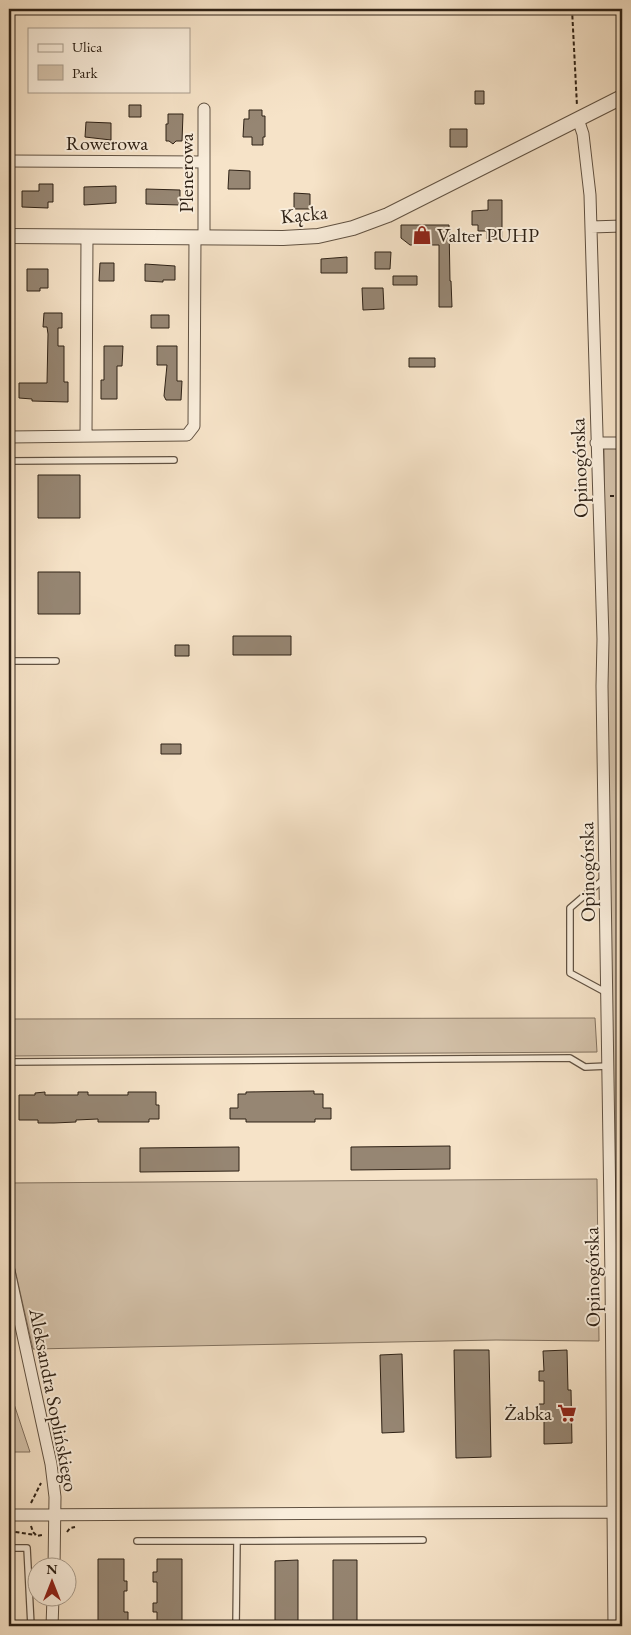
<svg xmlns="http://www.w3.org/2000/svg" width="631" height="1635" viewBox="0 0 631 1635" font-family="'EB Garamond',serif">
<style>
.green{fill:#d4c2aa;stroke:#827260}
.building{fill:#968673;stroke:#2f2216}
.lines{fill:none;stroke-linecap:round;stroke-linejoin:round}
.service-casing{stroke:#615242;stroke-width:8}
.minor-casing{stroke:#615242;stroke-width:13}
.tertiary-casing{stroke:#615242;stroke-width:16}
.path{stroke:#2f2216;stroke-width:2;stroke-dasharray:4 2.5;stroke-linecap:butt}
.service{stroke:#f9eddb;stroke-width:5.5}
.minor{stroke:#f9eddb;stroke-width:11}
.tertiary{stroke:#f9eddb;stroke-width:14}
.labels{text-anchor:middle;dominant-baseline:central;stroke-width:4;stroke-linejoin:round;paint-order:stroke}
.street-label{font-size:20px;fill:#2f2216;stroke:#f9eddb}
.poi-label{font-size:20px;fill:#2f2216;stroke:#f9eddb;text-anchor:start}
</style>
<rect width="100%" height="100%" fill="#f6e3c8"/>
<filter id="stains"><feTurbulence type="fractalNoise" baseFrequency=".004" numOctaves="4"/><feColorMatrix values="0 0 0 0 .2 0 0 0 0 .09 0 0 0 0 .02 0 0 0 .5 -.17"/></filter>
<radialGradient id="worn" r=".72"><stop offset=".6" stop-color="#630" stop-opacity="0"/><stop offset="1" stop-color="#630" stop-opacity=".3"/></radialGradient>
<path class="green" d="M604,448H622V1320H611Z
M595,1018L597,1052L9,1056V1019Z
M597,1179L599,1341L496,1340L33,1349L9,1243V1183Z
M9,1395H11L30,1452H9Z"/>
<path class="building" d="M475,91H484V104H475Z
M129,105H141V117H129Z
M249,110H262V116H265V137H263V145H252V137H243L244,119H249Z
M168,114H183L182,141H176L173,144L169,141H166V124H168Z
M86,122L111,123V140L85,137Z
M450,129H467V147H450Z
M229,170L250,171V189H228Z
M39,184H53V202H48V208L22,207V191H39Z
M116,186V203L84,205V187Z
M146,189L180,190V205L146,204Z
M294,193L310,194V209H294Z
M488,200H502V239H487V231H478V225H472V211L488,210Z
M401,225H449L450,281H451L452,307H439V245H410L401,238Z
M375,252H391L390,269H375Z
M347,257V273H321V259Z
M100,263H114V281H99Z
M145,264L175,266V280H163V282L145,281Z
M27,269H48V288H40V291H27Z
M393,276H417V285H393Z
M362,288H383L384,309L363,310Z
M44,313H62V328H58V346H64V382H68V402L32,401V399L19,398V383H47L48,334L47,327H43Z
M151,315H169V328H151Z
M104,346H123L122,366H117V399H101V380H104Z
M157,346H177V381H182L181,400H166L164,396L167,365H157Z
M409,358H435V367H409Z
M38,475H80V518H38Z
M38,572H80V614H38Z
M233,636H291V655H233Z
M175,645H189V656H175Z
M161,744H181V754H161Z
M314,1091V1094H323V1108H331V1119H315V1122H246V1119H230V1108H238V1094H246V1092Z
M45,1092V1095H78V1092H88V1095H128V1092H156V1105H159V1119H149V1122H98V1119L76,1120V1122L54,1123H38V1120H19V1095H35V1093Z
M450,1146V1169L351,1170V1147Z
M239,1147V1171L140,1172V1148Z
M454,1350H489L491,1457L456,1458Z
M567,1350L568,1390H571L572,1443L544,1444V1414H539V1404H544V1381H539V1371H544L543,1351Z
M402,1354L404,1432L382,1433L380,1355Z
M98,1559H124V1581H127V1591H124V1612H128V1622H124V1626H98Z
M157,1559H182V1626H157V1612H153V1603H157V1582H153V1572H157Z
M298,1560V1626H275V1561Z
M333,1560H357V1626H333Z"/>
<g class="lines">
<g class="service-casing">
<path id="service" d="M9,461L174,460
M9,661H56
M605,878L570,908V973L607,993
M9,1062L570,1058L585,1067L608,1066
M137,1541H237
M9,1548H27L31,1626
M236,1626L237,1541L423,1540"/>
</g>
<g class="minor-casing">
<path id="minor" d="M578,119L583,134L590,195L603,639L602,686L611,1277L614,1626
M9,161L204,162
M591,227L622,226
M204,237V109
M86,436L87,236
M9,437L187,435L194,426L195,237
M596,443H622
M9,1271L51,1464L55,1497L54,1568
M9,1515L613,1512
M52,1626L53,1598"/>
</g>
<g class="tertiary-casing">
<path id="tertiary" d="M9,236L283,238L318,236L353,228L388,215L622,97"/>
</g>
<path class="path" d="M572,9L577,106
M610,496H622
M31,1503L41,1483
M31,1526L33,1532L37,1536L42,1535
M9,1531L35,1535
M67,1532L70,1528L75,1527"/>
<use href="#service" class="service"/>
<use href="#minor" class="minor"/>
<use href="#tertiary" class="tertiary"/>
</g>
<defs>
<g id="shop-bare" transform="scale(1.5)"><path d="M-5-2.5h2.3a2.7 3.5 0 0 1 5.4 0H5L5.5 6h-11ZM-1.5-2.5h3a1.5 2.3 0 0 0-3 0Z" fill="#8f2418" stroke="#f9eddb" stroke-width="2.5" paint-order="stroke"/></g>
<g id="supermarket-bare" transform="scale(1.5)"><path d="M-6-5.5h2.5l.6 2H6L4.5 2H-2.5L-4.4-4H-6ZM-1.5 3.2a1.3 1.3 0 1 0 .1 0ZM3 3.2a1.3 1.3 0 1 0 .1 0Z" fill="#8f2418" stroke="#f9eddb" stroke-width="2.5" paint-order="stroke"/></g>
</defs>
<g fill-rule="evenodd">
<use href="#shop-bare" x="422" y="235"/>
<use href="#supermarket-bare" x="567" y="1413"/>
</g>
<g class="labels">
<g class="street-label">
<text x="107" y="143">Rowerowa</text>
<text transform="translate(186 173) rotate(-90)">Plenerowa</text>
<text transform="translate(304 214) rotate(-6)">Kącka</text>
<text transform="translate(579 468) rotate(-92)">Opinogórska</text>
<text transform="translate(587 872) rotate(-91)">Opinogórska</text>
<text transform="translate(592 1277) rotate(-91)">Opinogórska</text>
<text transform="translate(54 1400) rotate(79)">Aleksandra Soplińskiego</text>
</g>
<g class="poi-label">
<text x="437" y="235">Valter PUHP</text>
<text x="552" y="1413" text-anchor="end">Żabka</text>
</g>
</g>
<rect width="631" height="1635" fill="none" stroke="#f6e3c8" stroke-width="30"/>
<rect x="10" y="10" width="611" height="1615" fill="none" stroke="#2f2216" stroke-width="2.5"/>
<rect x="15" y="15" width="601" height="1605" fill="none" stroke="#2f2216"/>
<rect x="28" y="28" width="162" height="65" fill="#f9eddb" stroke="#a89c8c"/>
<rect x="38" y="44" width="25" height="8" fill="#f9eddb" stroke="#a89c8c"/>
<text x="72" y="52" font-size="15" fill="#2f2216">Ulica</text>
<rect x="38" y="65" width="25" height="15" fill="#d4c2aa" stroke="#a89c8c"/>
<text x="72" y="78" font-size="15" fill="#2f2216">Park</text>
<g transform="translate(52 1582)"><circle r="24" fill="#f9eddb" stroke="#a89c8c"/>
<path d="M0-4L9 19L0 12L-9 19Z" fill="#8f2418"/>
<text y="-8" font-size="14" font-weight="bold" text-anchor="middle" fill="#2f2216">N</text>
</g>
<rect width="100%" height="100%" filter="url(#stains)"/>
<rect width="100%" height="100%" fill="url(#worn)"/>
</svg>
